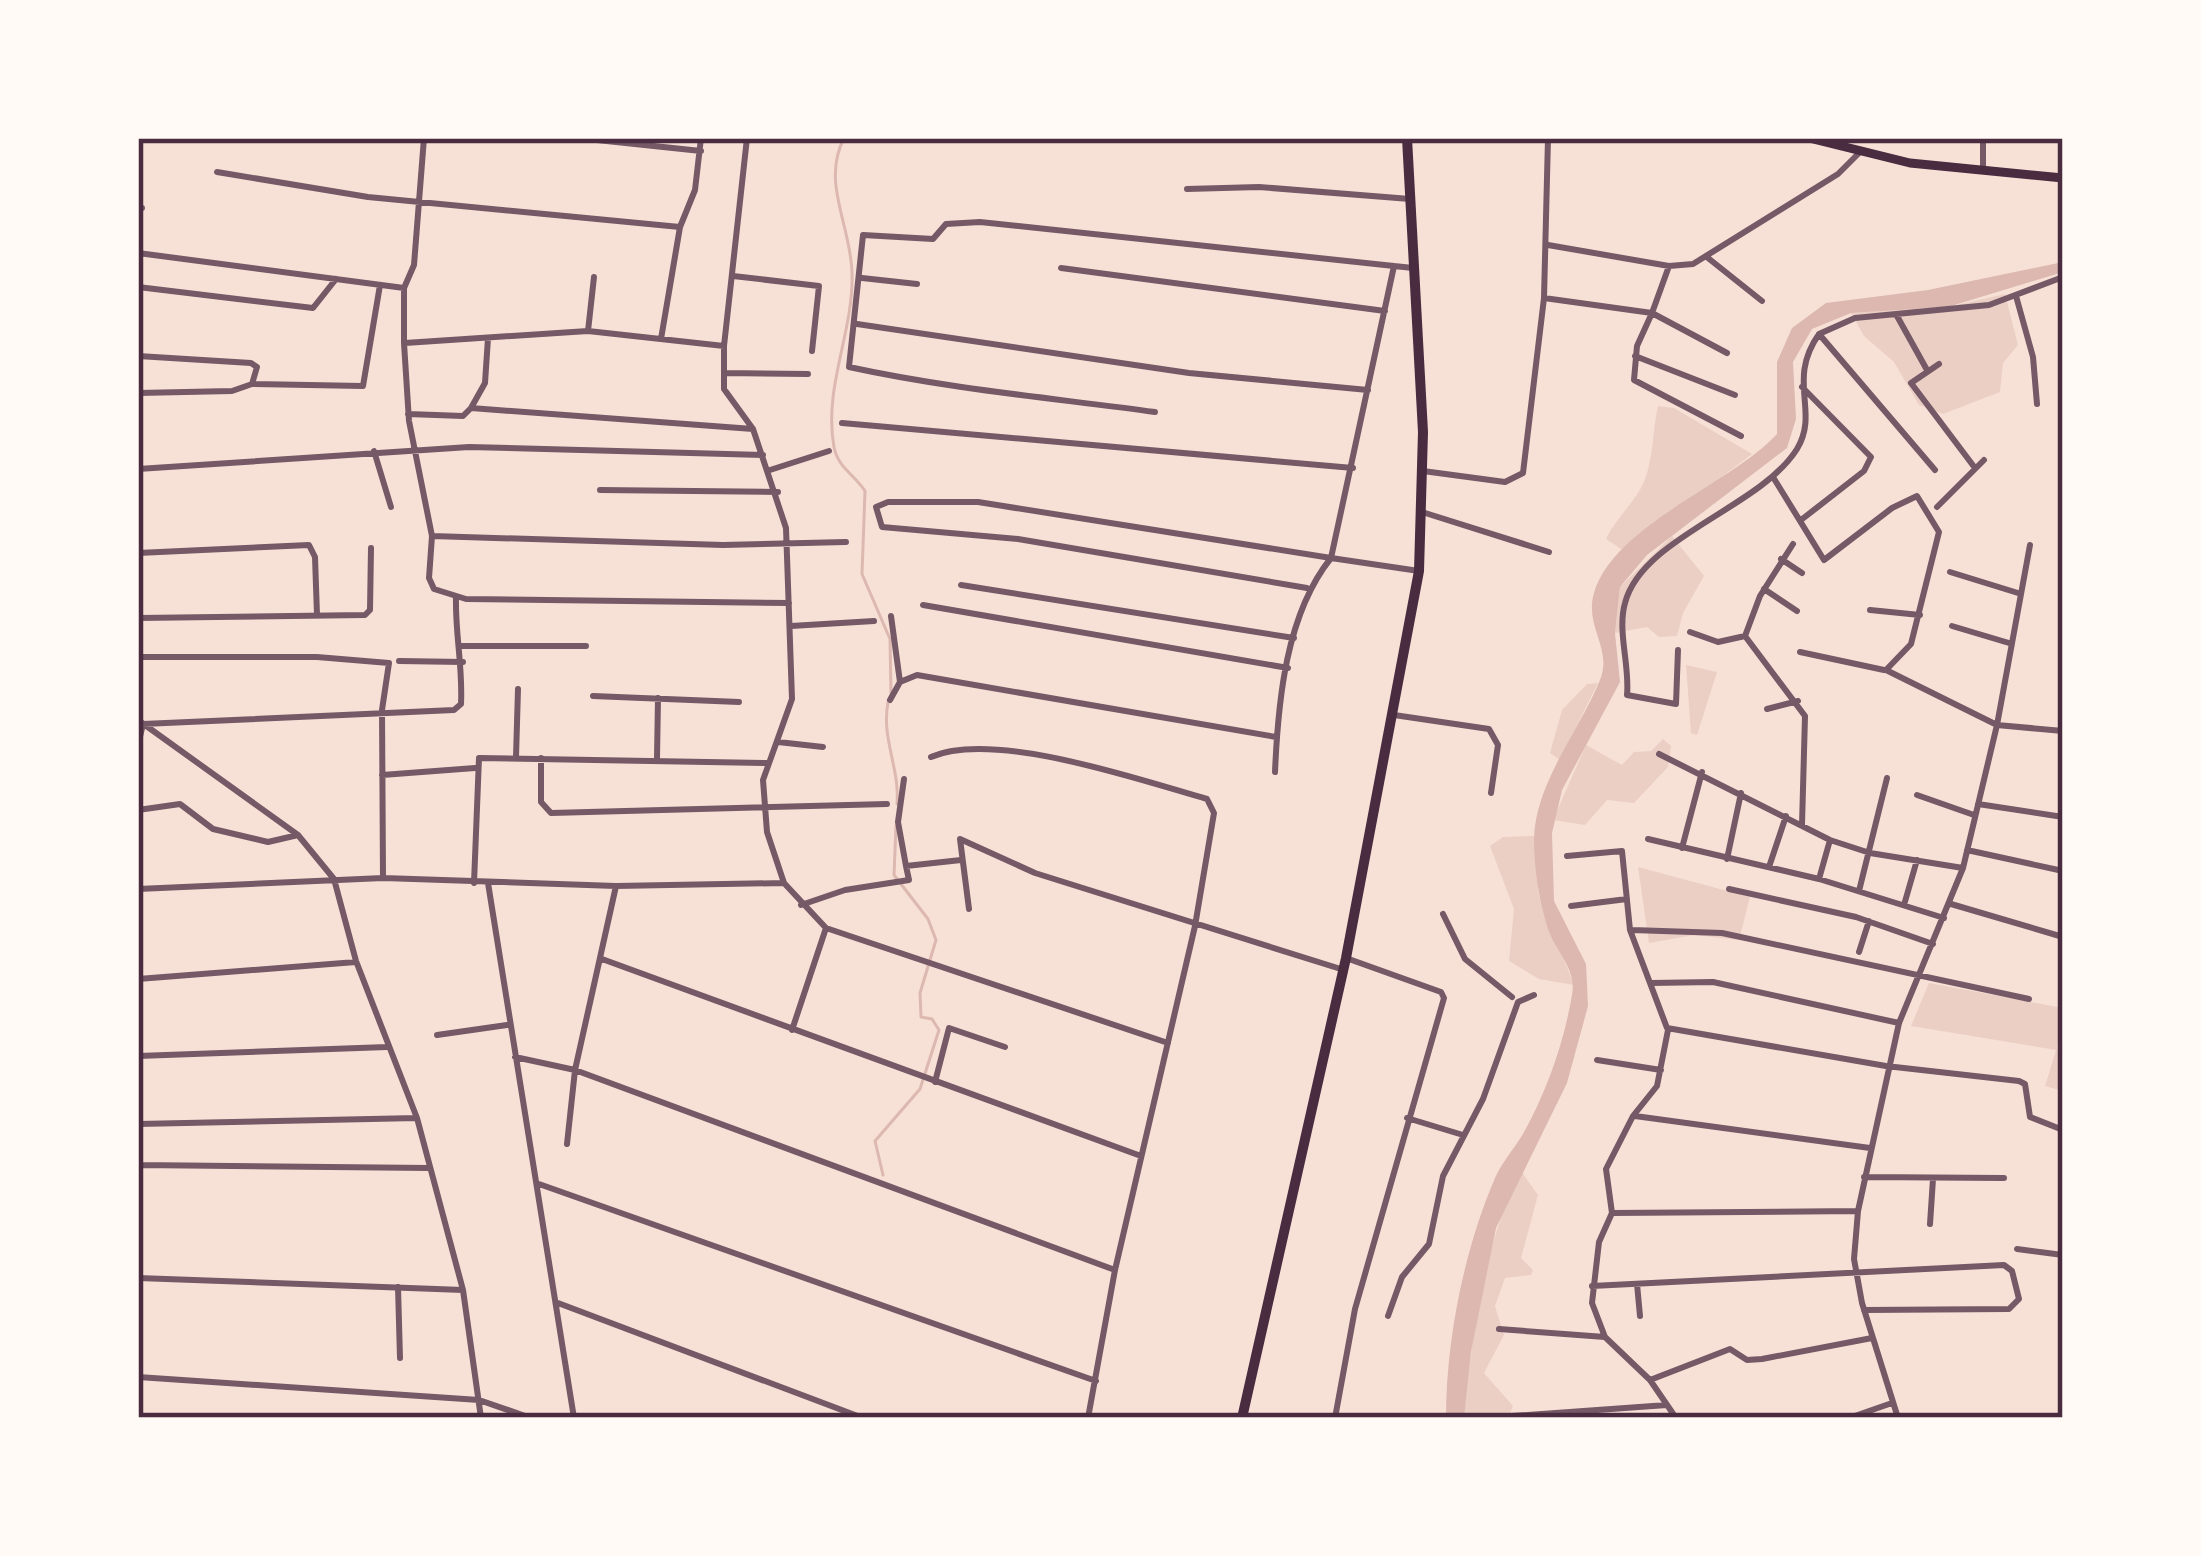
<svg xmlns="http://www.w3.org/2000/svg" width="2201" height="1556" viewBox="0 0 2201 1556" font-family="'PT Sans',sans-serif">
<style>
.green{fill:#ebcfc5}
.water{fill:#dcb8b0}
.lines{fill:none;stroke-linecap:round;stroke-linejoin:round}
.stream{stroke:#dcb8b0;stroke-width:3}
.minor{stroke:#755966;stroke-width:6}
.secondary{stroke:#4a2c40;stroke-width:9}
.trunk{stroke:#4a2c40;stroke-width:10}
.neatline{fill:none;stroke:#4a2c40;stroke-width:4.5}
</style>
<rect width="100%" height="100%" fill="#f7e1d7"/>
<path class="green" d="M2005,294L2018,345L2003,363L2000,392L1943,414L1919,405L1894,362L1864,336L1851,313L1948,307Z
M1658,406L1674,408L1752,454L1624,551L1606,539C1616,518 1635,502 1644,482C1654,457 1652,432 1658,406Z
M1672,536L1704,576L1683,613L1677,636L1659,637L1647,627L1615,633L1620,587Z
M1686,665L1717,672L1697,735L1691,733Z
M1598,683L1560,760L1550,753L1562,710L1587,684Z
M1663,739L1671,746L1668,767L1634,803L1607,800L1585,825L1553,820L1586,745L1622,765L1634,752L1651,751Z
M1534,836L1539,896L1574,985L1539,979L1509,961L1514,909L1490,846L1503,837Z
M1638,867L1750,897L1739,940L1694,935L1649,943Z
M1929,983L2063,1008L2057,1049L2063,1052V1091L2045,1086L2056,1050L1911,1026Z
M1521,1171L1538,1195L1521,1258L1533,1270L1531,1275L1505,1278L1495,1306L1504,1335L1484,1373L1513,1406L1508,1418H1464C1472,1336 1483,1245 1521,1171Z"/>
<path class="water" d="M2063,262V272L1948,307L1851,313L1812,329L1793,362L1796,419L1787,448L1647,555L1620,587L1615,633L1620,682L1562,790L1552,833L1554,901L1586,964L1588,1006L1567,1083L1496,1228L1471,1352L1464,1418H1446C1446,1340 1464,1250 1495,1178C1502,1162 1515,1148 1524,1132C1547,1091 1564,1042 1572,995C1577,969 1556,952 1548,929C1539,900 1534,869 1534,839C1535,783 1580,730 1600,680C1613,648 1584,627 1594,593C1614,525 1731,484 1777,434V362L1792,328L1826,303L1928,290Z"/>
<g class="lines">
<path class="stream" d="M844,138C821,183 851,225 852,273C854,332 823,387 834,447C838,468 855,475 865,491L862,574L890,639L891,693
M888,702C881,739 900,768 897,804
M883,1175L875,1141L920,1089L939,1030L932,1019L921,1017L920,993L936,940L928,919L894,875L896,826"/>
<path class="minor" d="M338,138H424
M424,138L414,265L404,288V343L409,421L432,536L429,578L434,589L466,599L789,603
M578,138L701,151
M747,138L724,346V389L753,429L786,528L792,699L763,780L767,832L784,883L826,928L1168,1043
M1983,171V138
M217,172L368,197L680,227
M1187,189L1259,187L1410,199
M138,208H142
M1548,245L1669,266L1693,264L1838,174L1859,153
M138,253L404,288
M1708,258L1762,301
M1669,266L1652,313L1727,353
M1061,268L1385,311
M733,276L819,286L812,351
M862,278L917,284
M138,287L313,308L336,279
M2016,296L2033,357L2037,404
M1544,298L1652,313L1637,346L1634,380L1741,436
M1897,316L1927,370
M857,324L1189,373L1368,390
M588,331L594,277
M1819,334L1935,470
M661,339L680,227L695,190L701,138
M405,343L588,331L724,346
M138,356L251,363L257,367L252,384
M1635,356L1735,395
M1939,364L1911,383L1975,468
M724,373L808,374
M138,393L232,391L252,384L363,386L380,285
M471,408L485,383L488,338
M1155,412C1052,398 950,389 849,367L863,235L933,239L946,224L980,222L1394,266
M408,414L463,416L471,408L753,429
M842,423L1353,468
M374,451L391,507
M138,469L469,447L763,455
M770,470L829,451
M1423,471L1505,482L1523,473L1544,298L1548,138
M1773,477L1824,560L1892,508L1917,496L1939,532L1911,644L1886,670L1997,725L2063,731
M600,490L778,492
M1937,507L1984,460
M1422,512L1549,552
M1801,520L1864,471L1871,457L1802,387
M432,536L723,545L846,542
M138,553L309,545L315,557L317,615
M1781,559L1802,573
M1950,572L2018,593
M961,585L1294,638
M1307,588L1018,539L882,527L876,507L888,502H978L1331,558L1394,266L1413,268
M1764,589L1797,611
M923,605L1288,668
M1870,610L1920,615
M891,616L900,682
M138,618L365,615L370,610L371,548
M791,626L874,621
M1952,626L2009,643
M1690,632L1718,642L1745,636L1805,716L1802,825
M1745,636L1760,596L1793,544
M461,646H586
M1678,650L1676,704L1627,695C1630,666 1617,631 1625,603C1642,537 1760,508 1797,449C1820,411 1786,381 1819,334L1855,318L1989,305L2063,277
M1800,652L1884,670
M138,657H317L389,663L382,710L383,878
M399,661L463,662
M593,696L739,702
M890,700L900,682L917,675L1276,737
M1767,709L1798,701
M1394,715L1489,729L1498,745L1491,793
M138,720L298,835L334,879L356,961L417,1118L463,1290L481,1418
M778,742L823,747
M138,745L143,724L454,710L461,704C463,667 455,634 456,597
M1659,754L1830,840L1870,853L1963,868
M516,757L518,689
M931,757C993,729 1143,781 1207,799L1214,813L1195,926L1115,1270L1088,1418
M541,758V802L551,813L887,804
M657,758L658,698
M1275,772C1278,701 1286,614 1331,558L1419,571
M382,775L475,768
M904,779L898,822L906,866L961,860
M1917,795L1974,815
M1978,804L2063,817
M138,810L180,804L213,829L268,842L298,835
M1648,839L1819,879L1944,918
M1682,848L1702,772
M1967,850L2063,871
M1567,856L1622,851L1630,930L1667,1028L1886,1066L2019,1081L2025,1084L2030,1117L2063,1130
M1727,859L1741,793
M1769,867L1786,816
M1819,879L1830,840
M474,883L479,758L766,763
M488,883L574,1418
M138,889L383,878L616,886L784,883
M1729,889L1856,917L1933,944
M1859,891L1887,778
M1951,904L2063,937
M801,905L845,890L909,880L906,866
M1904,905L1917,860
M1571,906L1627,899
M969,909L960,839L1035,873L1344,970
M1443,914L1465,959L1512,997
M1632,930L1722,933L2029,999
M1859,952L1869,921
M602,959L1141,1156
M138,979L356,962
M1651,983L1713,982L1899,1023
M792,1030L826,928
M1668,1030L1657,1086L1633,1116L1606,1169L1612,1213L1599,1242L1592,1303L1605,1337L1650,1380L1676,1418
M437,1035L507,1025
M138,1056L387,1047
M515,1057L575,1070L1115,1270
M1597,1060L1661,1070
M935,1082L949,1028L1005,1047
M1635,1116L1870,1148
M1407,1118L1463,1135
M138,1124L417,1118
M567,1144L575,1070L616,886
M138,1163V1188
M139,1165L429,1168
M1864,1177L2004,1178
M539,1184L1096,1381
M1612,1213L1858,1211
M1930,1224L1933,1179
M2017,1249L2063,1255
M138,1278L463,1290
M1637,1284L1640,1316
M1592,1286L2004,1265L2012,1271L2019,1299L2009,1309L1864,1310
M398,1287L400,1358
M558,1303L863,1418
M2063,1314V1312
M1388,1316L1402,1277L1429,1244L1443,1176L1483,1099L1518,1002L1534,995
M1499,1329L1605,1337
M2062,1361H2063
M138,1377L479,1400L531,1418
M1650,1380L1730,1349L1747,1360L1762,1359L1872,1338
M1512,1416L1667,1405
M1335,1418L1355,1309L1444,998L1441,992L1346,958
M1849,1418L1892,1403
M1898,1418L1862,1303L1854,1259L1858,1211L1899,1023L1963,868L1997,725L2030,545"/>
<path class="secondary" d="M1809,138L1910,163L2063,178"/>
<path class="trunk" d="M1242,1418L1346,958L1419,571L1423,432L1407,138"/>
</g>
<rect width="2201" height="1556" fill="none" stroke="#fffaf5" stroke-width="282"/>
<rect x="141" y="141" width="1919" height="1274" class="neatline"/>
</svg>
